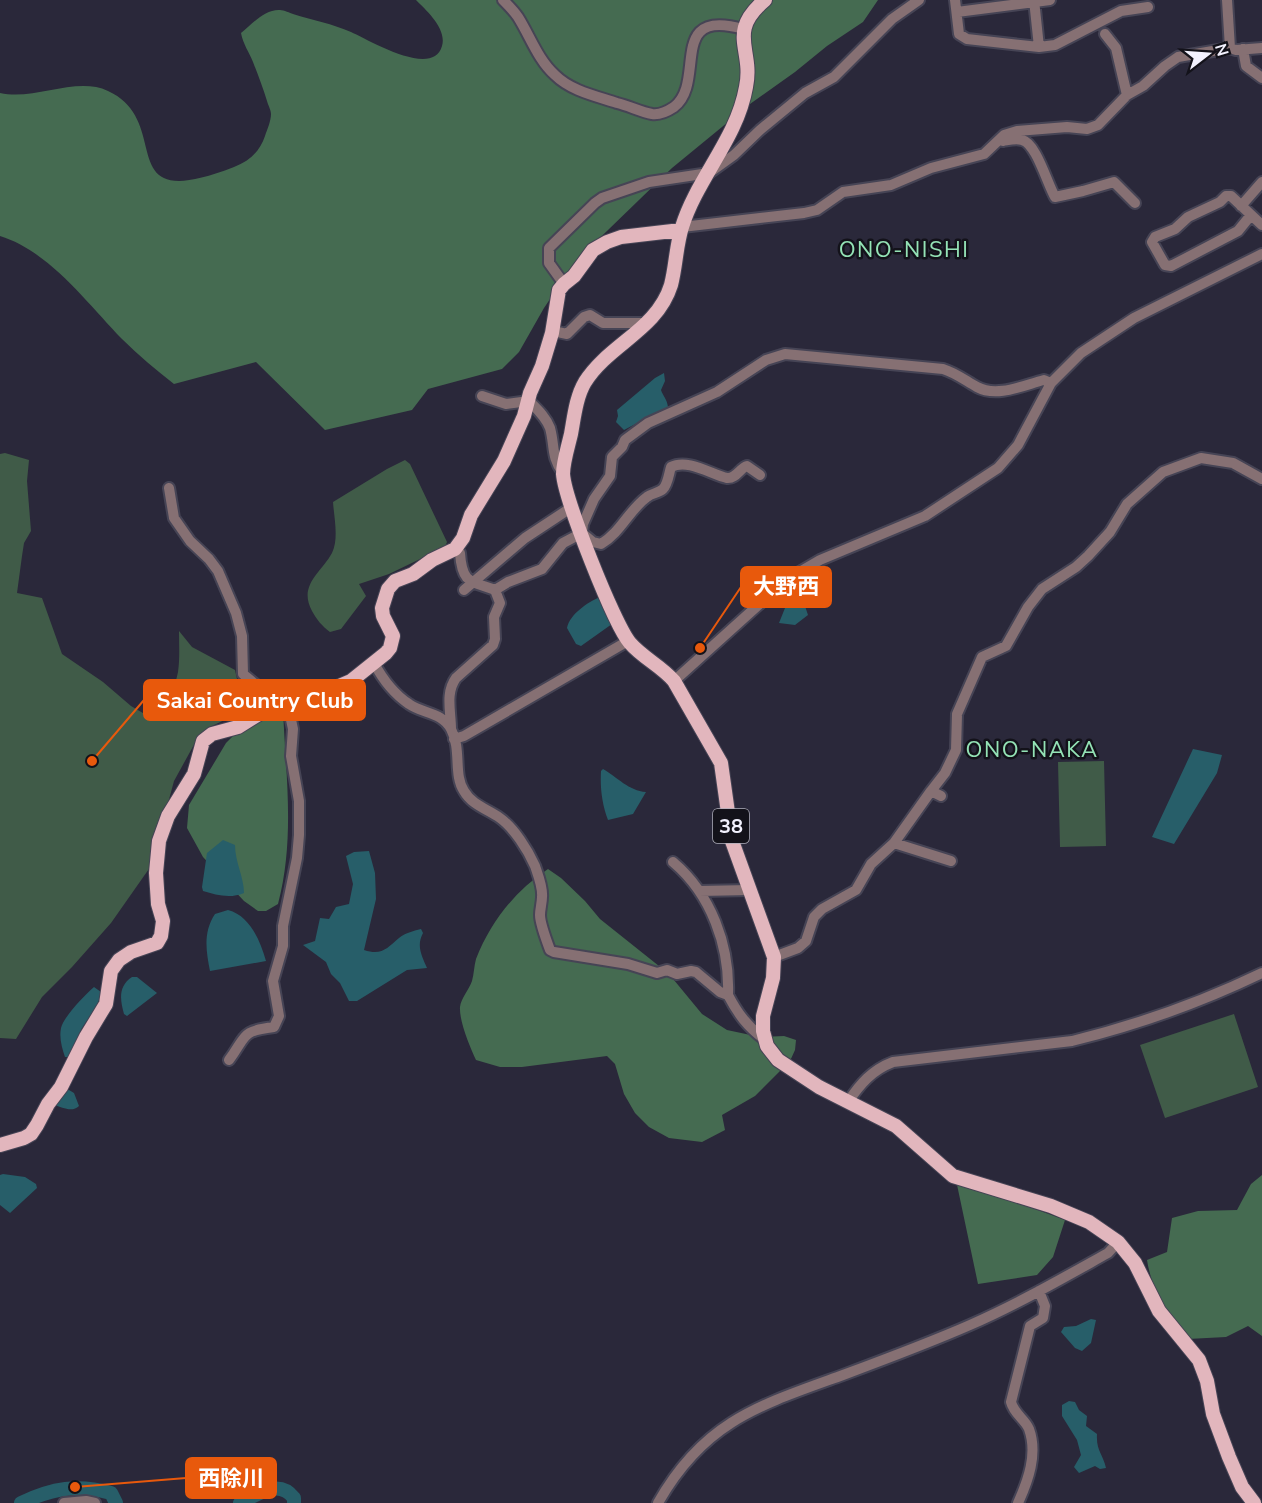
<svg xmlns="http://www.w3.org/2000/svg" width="1262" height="1503" viewBox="0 0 1262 1503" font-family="'Nunito Sans','Noto Sans JP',sans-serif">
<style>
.green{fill:#405b48}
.forest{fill:#456b51}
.water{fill:#275e69}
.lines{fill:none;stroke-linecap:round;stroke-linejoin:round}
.river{stroke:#275e69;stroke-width:14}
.minor-casing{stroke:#464455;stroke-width:14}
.major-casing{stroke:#464455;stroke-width:16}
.minor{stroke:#867073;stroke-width:10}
.major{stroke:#e2b6bd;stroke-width:14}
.labels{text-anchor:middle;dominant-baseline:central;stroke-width:5;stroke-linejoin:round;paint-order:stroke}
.shield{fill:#13121a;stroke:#afaeba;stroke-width:1.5}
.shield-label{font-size:20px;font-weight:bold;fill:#f2f1fe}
.neighbourhood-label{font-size:22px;letter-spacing:1.5px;fill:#94e3b6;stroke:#13121a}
.leader{fill:none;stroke:#e8590c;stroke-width:2}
.callout-dot{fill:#e8590c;stroke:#13121a;stroke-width:2}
.callout{fill:#e8590c;stroke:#e8590c;stroke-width:2}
.callout-label{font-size:22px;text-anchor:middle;font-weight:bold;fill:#fff}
</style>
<rect width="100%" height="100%" fill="#2a283a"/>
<path class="green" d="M5,453L29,460L27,481L31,531L24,543L22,556L17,593L42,598L62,654L103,682L131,706L148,716L163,715L173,706C172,691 175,686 178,672C180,658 179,645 179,631L192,647L235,670L237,679L265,700L208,728L196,741L174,781L151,866L111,923L72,967L42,997L16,1039L0,1038V454Z
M405,460L410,464L447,542L445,547L389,574L359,584L366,596L341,629L330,632C322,626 317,620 312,611C298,585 321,573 332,553C339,539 334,517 333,502L387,469Z
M1104,761L1106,846L1060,847L1058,762Z
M1234,1014L1258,1087L1165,1118L1140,1045Z"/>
<path class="forest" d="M416,0H878L863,22L827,46L795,72L750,104L672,168L575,262L544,308L519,352L502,369L428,389L412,410L325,430L256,362L174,384C156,370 138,355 122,339C87,303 49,251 0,236V93C35,101 76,76 108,91C176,122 108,216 234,167C250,161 260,151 265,136C267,130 271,121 271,114C271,110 268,105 267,101C263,88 258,75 253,62C249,52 243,44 241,33C252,24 265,9 280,10C284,10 290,13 293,14C312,20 333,24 351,32C367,39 433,79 442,46C447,29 427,11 416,0Z
M283,711C286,776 295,840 278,904L266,911H258L244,901L203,857L187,828L189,805L226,743L242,727Z
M548,869L561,878L585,901L600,919L669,974L702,1014L727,1030L760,1037L784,1036L796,1040L795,1050L790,1061L755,1096L722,1115L725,1130L702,1142L669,1138L649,1127L635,1113L624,1094L615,1064L607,1056L522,1067H500L476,1060C470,1047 459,1021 460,1007C461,998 469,990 472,981C474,974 474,966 476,959C491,921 515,891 548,869Z
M1262,1175V1336L1248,1326L1226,1337L1188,1339C1168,1320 1151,1287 1147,1260L1167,1252L1172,1218L1198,1211L1237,1210L1251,1184Z
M956,1180L1065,1220L1053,1257L1037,1275L978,1284Z"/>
<path class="water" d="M664,373L665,381L661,390C663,396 667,399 668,407L624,430L616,422L618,416L617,410L655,378Z
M801,594L808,615L795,625L779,623L789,598Z
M600,597L612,624L581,646L576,644L567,628C570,614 588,602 600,597Z
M1193,749L1222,755L1217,773L1174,844L1152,837Z
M603,769C617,777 629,791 646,792L633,814L608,820C602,804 600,788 601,771Z
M223,840L235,845C235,862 244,877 244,893C230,899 216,895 203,891L202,887L207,853Z
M369,851L375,873L376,899L364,950C382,956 387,948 399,938C405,933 413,931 421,929L423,933C416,946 422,956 427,968L407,970L357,1001H349L340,983L331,974L326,962L303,945L315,941L320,918L329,919L336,907L349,904L353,884L346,856L354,852Z
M228,910C250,916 260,940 266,961L210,971C206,951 203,932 215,914Z
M132,977H137L157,993L127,1016L124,1014C120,1000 118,986 132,977Z
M94,987L101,992L98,1004L82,1028L68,1057H65C62,1048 59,1038 61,1028C64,1016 85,995 94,987Z
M69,1090L74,1093L79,1106C72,1113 62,1107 54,1105L64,1091Z
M3,1174L25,1177L36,1184L37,1188L10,1213L0,1205V1175Z
M1091,1319L1096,1320L1091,1343L1082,1351L1075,1348L1061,1332L1064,1327L1076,1326Z
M1069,1401L1075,1402L1079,1410L1087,1416L1086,1426L1097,1434C1096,1451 1103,1454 1106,1468L1100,1469L1095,1466L1079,1473L1074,1467L1081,1455L1077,1440L1062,1416V1405Z"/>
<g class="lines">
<path class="river" d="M21,1503C53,1488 77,1484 111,1493L116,1503
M240,1503C258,1494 279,1478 294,1498V1503"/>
<g class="minor-casing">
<path id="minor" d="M503,0C508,5 514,11 518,17C530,36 538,60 555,75C571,91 596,96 617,103C629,106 641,112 652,114C659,115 668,111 674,107C707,82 666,7 743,29
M955,0L959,34L967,39L1039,47L1055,45L1121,11L1148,7
M1034,0L1039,47
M1227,0L1230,48
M957,12L1050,0
M1105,34L1116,48L1127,95
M1243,49L1246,66L1262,78
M1003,141C1009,140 1016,138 1022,140C1036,143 1047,183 1055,197L1083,191L1114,182L1135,203
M1241,206L1262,182
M1251,215L1238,231L1171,266L1165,265L1152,242L1155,237L1175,229L1188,217L1220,202L1226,196H1231L1262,225
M682,227L804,213L817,210L843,192L891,185L931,168L984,154L1004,135L1017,131L1067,127L1087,129L1098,125L1127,95L1143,86L1165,66L1178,57L1230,48L1236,50L1262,48
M564,284L549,263V248L595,203L602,198L649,182L709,173L734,155L760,130L805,93L834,77L892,19L919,0
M553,331L567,334L584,317L590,315L603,323H647
M482,396L506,404L529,401C537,409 546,417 550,428C555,446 551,457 563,473
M169,488L174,518L190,541L209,559L218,571L236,613L242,636L243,674L279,704
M582,533L583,524L594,499L610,476L612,457L622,447L625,440L648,423L717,392L766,360L785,354L943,369C956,373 966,381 977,387C997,398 1024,385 1044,380L1051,383
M582,533L593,542L601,544C621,532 629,510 647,497C652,493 659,493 663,489C668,484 669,473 671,467C688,458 712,475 727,478C736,479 740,468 747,466L760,475
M464,590L525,538L572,507
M495,590L508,582L542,569L563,543L582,533
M374,663C382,678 394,694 409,704C423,714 442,712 451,729C462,750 453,774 464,791C472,805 487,809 500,818C514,828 528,850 535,866C538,875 543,887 542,897C542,903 540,909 540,915C540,922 547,942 550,950L554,952L628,964L657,973L667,970L677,974L691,971L696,972L720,992L728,995C738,1014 747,1026 764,1039
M674,681L765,599L796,574L820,560L925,516L998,468L1018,445L1051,383L1081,353L1134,318L1262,254
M451,729C451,712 445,693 456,678L493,645L495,639L494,617L500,603L495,590C471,581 462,584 460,553
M454,739L464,736L628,641
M941,796L931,791L945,773L956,750L957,714L982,657L1006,646L1028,607L1042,589L1076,567L1088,556L1110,532L1127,504L1163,472L1201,458L1233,463L1262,479
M894,843L931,791
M673,862C711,894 730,946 728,995
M699,891L750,890
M774,957L798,948L806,941L814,917L822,909L856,890L871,864L894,843L951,861
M229,1060C247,1036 240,1031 274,1027L279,1016L273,981L283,946V926L297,858L299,835V801L291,756L293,729L288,706
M848,1102C860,1084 872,1070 893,1062L1072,1041C1137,1025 1202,1002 1262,973
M64,1503L86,1501L95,1503
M658,1503C704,1421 760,1405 843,1375C886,1359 929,1343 970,1325C1018,1304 1063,1278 1108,1253L1118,1242
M1018,1503C1028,1481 1038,1454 1029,1429C1025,1419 1014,1414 1011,1402L1030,1326L1043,1318L1045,1306L1039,1291"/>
</g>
<g class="major-casing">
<path id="major" d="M765,0C726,33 754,49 746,87C737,139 697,178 682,227C676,246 676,266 671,285C657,330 609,344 585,382C576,397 574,418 571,434C568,447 563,462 563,474C565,500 614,624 630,643C643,658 661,666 674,681L721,763L732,841L774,957L773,978L763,1016V1031L767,1046L778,1060L819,1087L896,1126L953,1176L1051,1206L1089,1222L1118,1242L1135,1263L1159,1311L1199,1360L1207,1381L1213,1414L1229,1457L1242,1487L1254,1503
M0,1145L24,1138L31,1134L37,1125L48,1104L61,1087L86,1037L106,1004L111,971L119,960L131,952L157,943L161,936L163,921L158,904L156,873L159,841L168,816L194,774L203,741L212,734L238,727L267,709L279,704L288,706L297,704L351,681L386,653L390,648L393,636L383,616L382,608L388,589L395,581L413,574L432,560L455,549L463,538L471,515L504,461L524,416L530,393L542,366L552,333L559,290L564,284L574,276L593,250L607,242L621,237L681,230"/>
</g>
<use href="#minor" class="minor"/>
<use href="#major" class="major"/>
</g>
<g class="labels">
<rect class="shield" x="713" y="809" width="36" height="34" rx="4.5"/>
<g class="shield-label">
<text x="731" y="826">38</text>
</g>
<g class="neighbourhood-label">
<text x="904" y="250">ONO-NISHI</text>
<text x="1032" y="750">ONO-NAKA</text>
</g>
</g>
<path class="leader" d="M700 648L741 587M92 761L144 700M75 1487L186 1478"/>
<g class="callout-dot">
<circle cx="700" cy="648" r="6"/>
<circle cx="92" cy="761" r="6"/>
<circle cx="75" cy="1487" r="6"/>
</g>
<g class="callout">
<rect x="741" y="567" width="90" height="40" rx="6"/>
<rect x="144" y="680" width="221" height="40" rx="6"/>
<rect x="186" y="1458" width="90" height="40" rx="6"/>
</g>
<g class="callout-label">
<text x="786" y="594">大野西</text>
<text x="255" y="708">Sakai Country Club</text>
<text x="231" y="1486">西除川</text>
</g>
<g transform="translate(1208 54) rotate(73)" stroke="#13121a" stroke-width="4.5" paint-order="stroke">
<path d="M0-4.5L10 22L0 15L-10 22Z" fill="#f2f1fe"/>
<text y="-9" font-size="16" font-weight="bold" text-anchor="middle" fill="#f2f1fe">N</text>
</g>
</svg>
